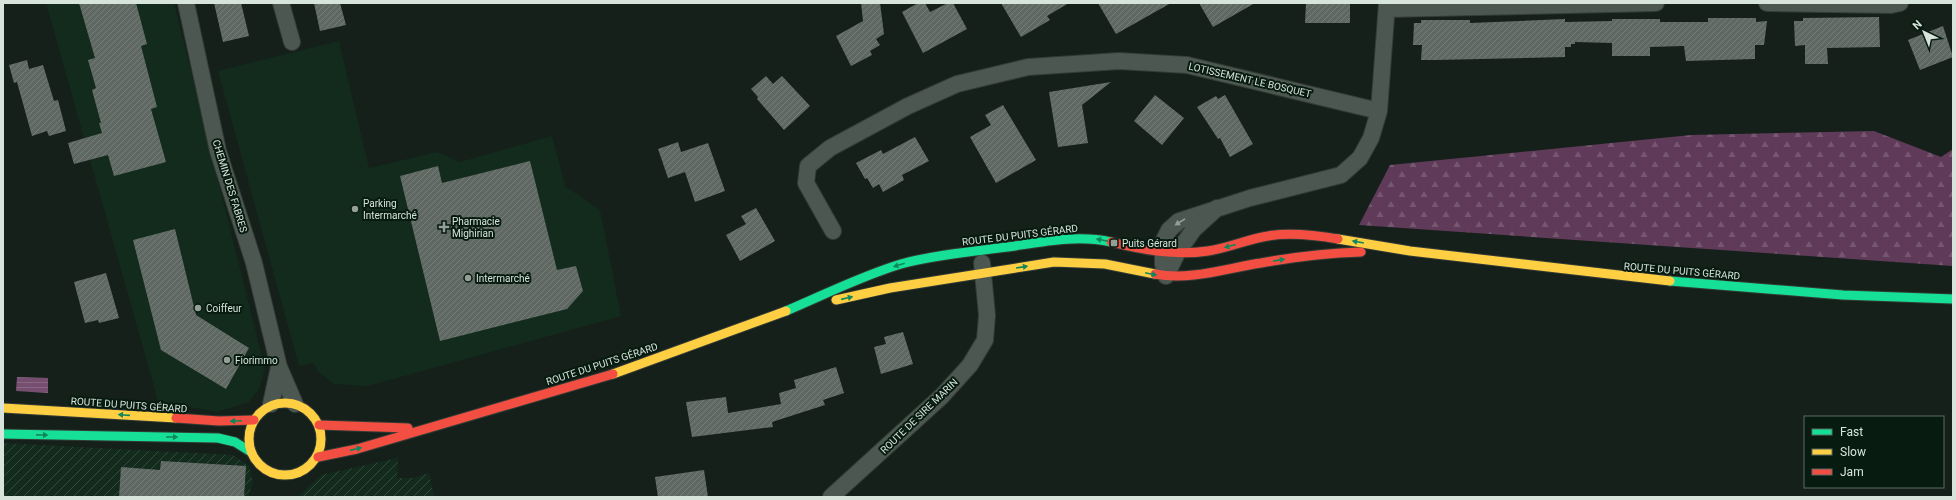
<svg xmlns="http://www.w3.org/2000/svg" width="1956" height="500" viewBox="0 0 1956 500" font-family="Roboto,sans-serif">
<style>
.built{fill:#122b1d}
.industrial{fill:url(#industrial-furrows)}
.forest{fill:url(#forest-firs)}
.water{fill:url(#water-rules)}
.building{fill:url(#building-hatch)}
.lines{fill:none;stroke-linecap:round;stroke-linejoin:round}
.street-casing{stroke:#323b35;stroke-width:18}
.fast-casing{stroke:#323b35;stroke-width:11}
.slow-casing{stroke:#323b35;stroke-width:11}
.jam-casing{stroke:#323b35;stroke-width:11}
.street{stroke:#4d5751;stroke-width:16}
.fast{stroke:#16e098;stroke-width:9}
.slow{stroke:#ffcf43;stroke-width:9}
.jam{stroke:#f24e42;stroke-width:9}
.oneway{fill:#929e96}
.oneway2{fill:#0f875b}
.poi-dot{fill:#939f98;stroke:#071b10;stroke-width:1.5}
.labels{text-anchor:middle;dominant-baseline:central;stroke-width:4;stroke-linejoin:round;paint-order:stroke}
.street-label{font-size:10px;fill:#d7e4dc;stroke:#071b10}
.poi-label{font-size:10px;fill:#d7e4dc;stroke:#071b10;text-anchor:start}
</style>
<defs>
<pattern id="industrial-furrows" width="10" height="10" patternUnits="userSpaceOnUse"><rect width="10" height="10" fill="#122b1d"/><path d="M-1 1l2-2M0 10L10 0M9 11l2-2" fill="none" stroke="#344a3d"/></pattern>
<pattern id="forest-firs" width="22" height="20" patternUnits="userSpaceOnUse"><rect width="22" height="20" fill="#5f3b59"/><path d="M5 1l3.5 6h-7zM16 11l3.5 6h-7z" fill="#755770"/></pattern>
<pattern id="water-rules" width="6" height="5" patternUnits="userSpaceOnUse"><rect width="6" height="5" fill="#764e70"/><path d="M0 2.5h6" fill="none" stroke="#896784"/></pattern>
<pattern id="building-hatch" width="6" height="6" patternUnits="userSpaceOnUse"><rect width="6" height="6" fill="#5f6863"/><path d="M-1 1l2-2M0 6l6-6M5 7l2-2" fill="none" stroke="#757d79"/></pattern>
</defs>
<rect width="100%" height="100%" fill="#16201a"/>
<path class="built" d="M46,3H174L265,369L259,389L249,402L217,412L158,401Z
M339,41L369,168L437,152L460,162L552,136L565,186L600,210L621,316L368,386L334,384L318,371L313,363L299,366L218,71Z"/>
<path class="industrial" d="M3,443L233,455L249,466L253,482L248,497H3Z
M398,458L397,478H413L429,473L434,497H298L321,475Z"/>
<path class="forest" d="M1874,131L1941,157L1953,149V266L1359,225L1390,165L1691,135Z"/>
<path class="water" d="M17,377L48,378V393L16,391Z"/>
<path class="building" d="M79,3H136L147,44L141,46L157,107L151,109L166,162L114,176L108,155L74,164L68,143L102,133L99,123H101L92,90L96,88L88,60L95,58Z
M214,3H241L249,36L223,42Z
M314,3H340L346,25L320,31Z
M861,3H880L884,34L876,39L880,45L870,51L872,55L851,66L836,36L863,21Z
M918,3H925L930,12L948,3H953L967,29L923,53L902,12Z
M1001,3H1069L1047,16L1050,20L1021,37Z
M1098,3H1171L1116,34Z
M1199,3H1255L1213,27Z
M1306,3H1350V23H1305Z
M1879,17L1880,47L1827,48L1828,64H1805V45L1795,46L1794,21H1803V18Z
M1708,18H1756V22L1767,21L1764,45H1755V59L1686,61L1684,46L1650,47V56H1612V43L1575,42V44H1571V47H1565V57L1436,60H1421L1422,45H1413L1414,23H1421V20H1470V23L1565,19V22L1612,21V19H1660V22H1708Z
M1943,26L1953,57L1920,70L1908,40Z
M27,60L29,69L43,65L54,101L58,100L66,131L49,136L47,131L32,136L17,82L14,83L9,65Z
M766,76L773,84L782,76L810,106L784,130L757,99L758,97L751,89Z
M1111,82L1082,105L1088,143L1058,147L1049,92Z
M1155,95L1184,118L1162,145L1134,121Z
M1225,95L1253,144L1230,157L1220,138L1218,139L1197,107L1216,96L1218,99Z
M1003,105L1036,160L996,183L970,137L991,125L985,115Z
M915,137L929,161L902,175L904,180L883,192L879,184L873,188L867,178L865,179L856,163L881,150L883,154Z
M678,142L681,152L708,143L725,191L695,202L685,172L668,178L658,149Z
M530,161L557,270L576,266L583,291L567,309L440,341L400,176L438,166L442,183Z
M756,208L775,241L740,261L726,235L746,224L741,216Z
M175,229L196,315L249,348L226,389L161,350L133,240Z
M106,273L119,318L99,323L98,320L85,323L74,282Z
M903,332L913,364L881,374L874,347L886,344L884,337Z
M836,367L844,393L823,400L825,405L772,422L773,427L692,437L686,402L726,397L728,413L781,404L779,393L796,388L794,380Z
M161,461L246,466L244,497H119L121,467L160,470Z
M704,470L708,497H658L655,477Z"/>
<g class="lines">
<g class="street-casing">
<path id="street" d="M186,3L218,151L254,263L279,367L295,404
M281,3L292,42
M1767,3L1891,5L1900,3
M1387,9L1656,3
M1217,208L1194,229L1177,253L1166,276L1163,264V242L1169,230L1179,221L1250,198L1341,175L1360,158L1371,138L1379,111L1387,3
M833,231L806,183L808,166L830,148L908,106L957,84L1028,67L1119,61L1187,65L1379,111
M271,404L279,367
M831,497L942,396L970,365L985,340L987,315L982,263"/>
</g>
<g class="fast-casing">
<path id="fast" d="M1670,281L1843,295L1953,299
M786,311C824,295 861,276 901,264C936,254 979,251 1015,246C1047,241 1079,235 1111,242
M3,434L218,438L235,442L251,452"/>
</g>
<g class="slow-casing">
<path id="slow" d="M1338,239L1410,251L1670,281
M836,300L890,288L1054,262L1105,264L1155,274
M613,374L786,311
M249 439a36 36 0 1 1 72 0a36 36 0 1 1-72 0Z
M3,408L176,418"/>
</g>
<g class="jam-casing">
<path id="jam" d="M1111,242C1143,250 1175,256 1208,251C1229,248 1248,239 1268,236C1291,232 1315,235 1338,239
M1155,274C1190,281 1227,268 1261,263C1294,257 1327,253 1361,252
M176,418L219,421L254,420
M319,425L408,428
M318,457L357,449L613,374"/>
</g>
<use href="#street" class="street"/>
<use href="#fast" class="fast"/>
<use href="#slow" class="slow"/>
<use href="#jam" class="jam"/>
</g>
<defs><path id="oneway-solid" d="M-6-.8H1V-3.2L6.5 0L1 3.2V.8H-6Z"/></defs>
<use class="oneway" href="#oneway-solid" transform="translate(1180 222) rotate(148)"/>
<g class="oneway2">
<use href="#oneway-solid" transform="translate(1102 240) rotate(-168)"/>
<use href="#oneway-solid" transform="translate(1358 242) rotate(-170)"/>
<use href="#oneway-solid" transform="translate(1230 246) rotate(165)"/>
<use href="#oneway-solid" transform="translate(1279 260) rotate(-9)"/>
<use href="#oneway-solid" transform="translate(899 265) rotate(163)"/>
<use href="#oneway-solid" transform="translate(1022 267) rotate(-9)"/>
<use href="#oneway-solid" transform="translate(1151 274) rotate(12)"/>
<use href="#oneway-solid" transform="translate(847 298) rotate(-13)"/>
<use href="#oneway-solid" transform="translate(124 415) rotate(-176)"/>
<use href="#oneway-solid" transform="translate(236 421) rotate(178)"/>
<use href="#oneway-solid" transform="translate(42 435) rotate(1)"/>
<use href="#oneway-solid" transform="translate(172 437)"/>
<use href="#oneway-solid" transform="translate(356 449) rotate(-13)"/>
</g>
<g class="poi-dot">
<circle cx="355" cy="209" r="4"/>
<path d="M442 221h4v4h4v4h-4v4h-4v-4h-4v-4h4z"/>
<rect x="1110" y="239" width="8" height="8" rx="2"/>
<circle cx="468" cy="278" r="4"/>
<circle cx="198" cy="308" r="4"/>
<circle cx="227" cy="360" r="4"/>
</g>
<g class="labels">
<g class="street-label">
<text transform="translate(1250 80) rotate(13)">LOTISSEMENT LE BOSQUET</text>
<text transform="translate(230 186) rotate(73)">CHEMIN DES FABRES</text>
<text transform="translate(1020 235) rotate(-7)">ROUTE DU PUITS GÉRARD</text>
<text transform="translate(1682 271) rotate(5)">ROUTE DU PUITS GÉRARD</text>
<text transform="translate(602 364) rotate(-18)">ROUTE DU PUITS GÉRARD</text>
<text transform="translate(129 405) rotate(4)">ROUTE DU PUITS GÉRARD</text>
<text transform="translate(919 416) rotate(-44)">ROUTE DE SIRE MARIN</text>
</g>
<g class="poi-label">
<text x="363" y="203">Parking<tspan x="363" dy="12">Intermarché</tspan></text>
<text x="452" y="221">Pharmacie<tspan x="452" dy="12">Mighirian</tspan></text>
<text x="1122" y="243">Puits Gérard</text>
<text x="476" y="278">Intermarché</text>
<text x="206" y="308">Coiffeur</text>
<text x="235" y="360">Fiorimmo</text>
</g>
</g>
<rect width="1956" height="500" fill="none" stroke="#d7e4dc" stroke-width="8"/>
<rect x="1804" y="416" width="140" height="72" fill="#071b10" stroke="#5a6b62"/>
<rect x="1812" y="429" width="20" height="6" fill="#16e098" stroke="#5a6b62"/>
<text x="1840" y="436" font-size="12" fill="#d7e4dc">Fast</text>
<rect x="1812" y="449" width="20" height="6" fill="#ffcf43" stroke="#5a6b62"/>
<text x="1840" y="456" font-size="12" fill="#d7e4dc">Slow</text>
<rect x="1812" y="469" width="20" height="6" fill="#f24e42" stroke="#5a6b62"/>
<text x="1840" y="476" font-size="12" fill="#d7e4dc">Jam</text>
<g transform="translate(1924 32) rotate(317)" stroke="#071b10" stroke-width="3" paint-order="stroke">
<path d="M0-3L7 15L0 10L-7 15Z" fill="#d7e4dc"/>
<text y="-6" font-size="11" font-weight="bold" text-anchor="middle" fill="#d7e4dc">N</text>
</g>
</svg>
